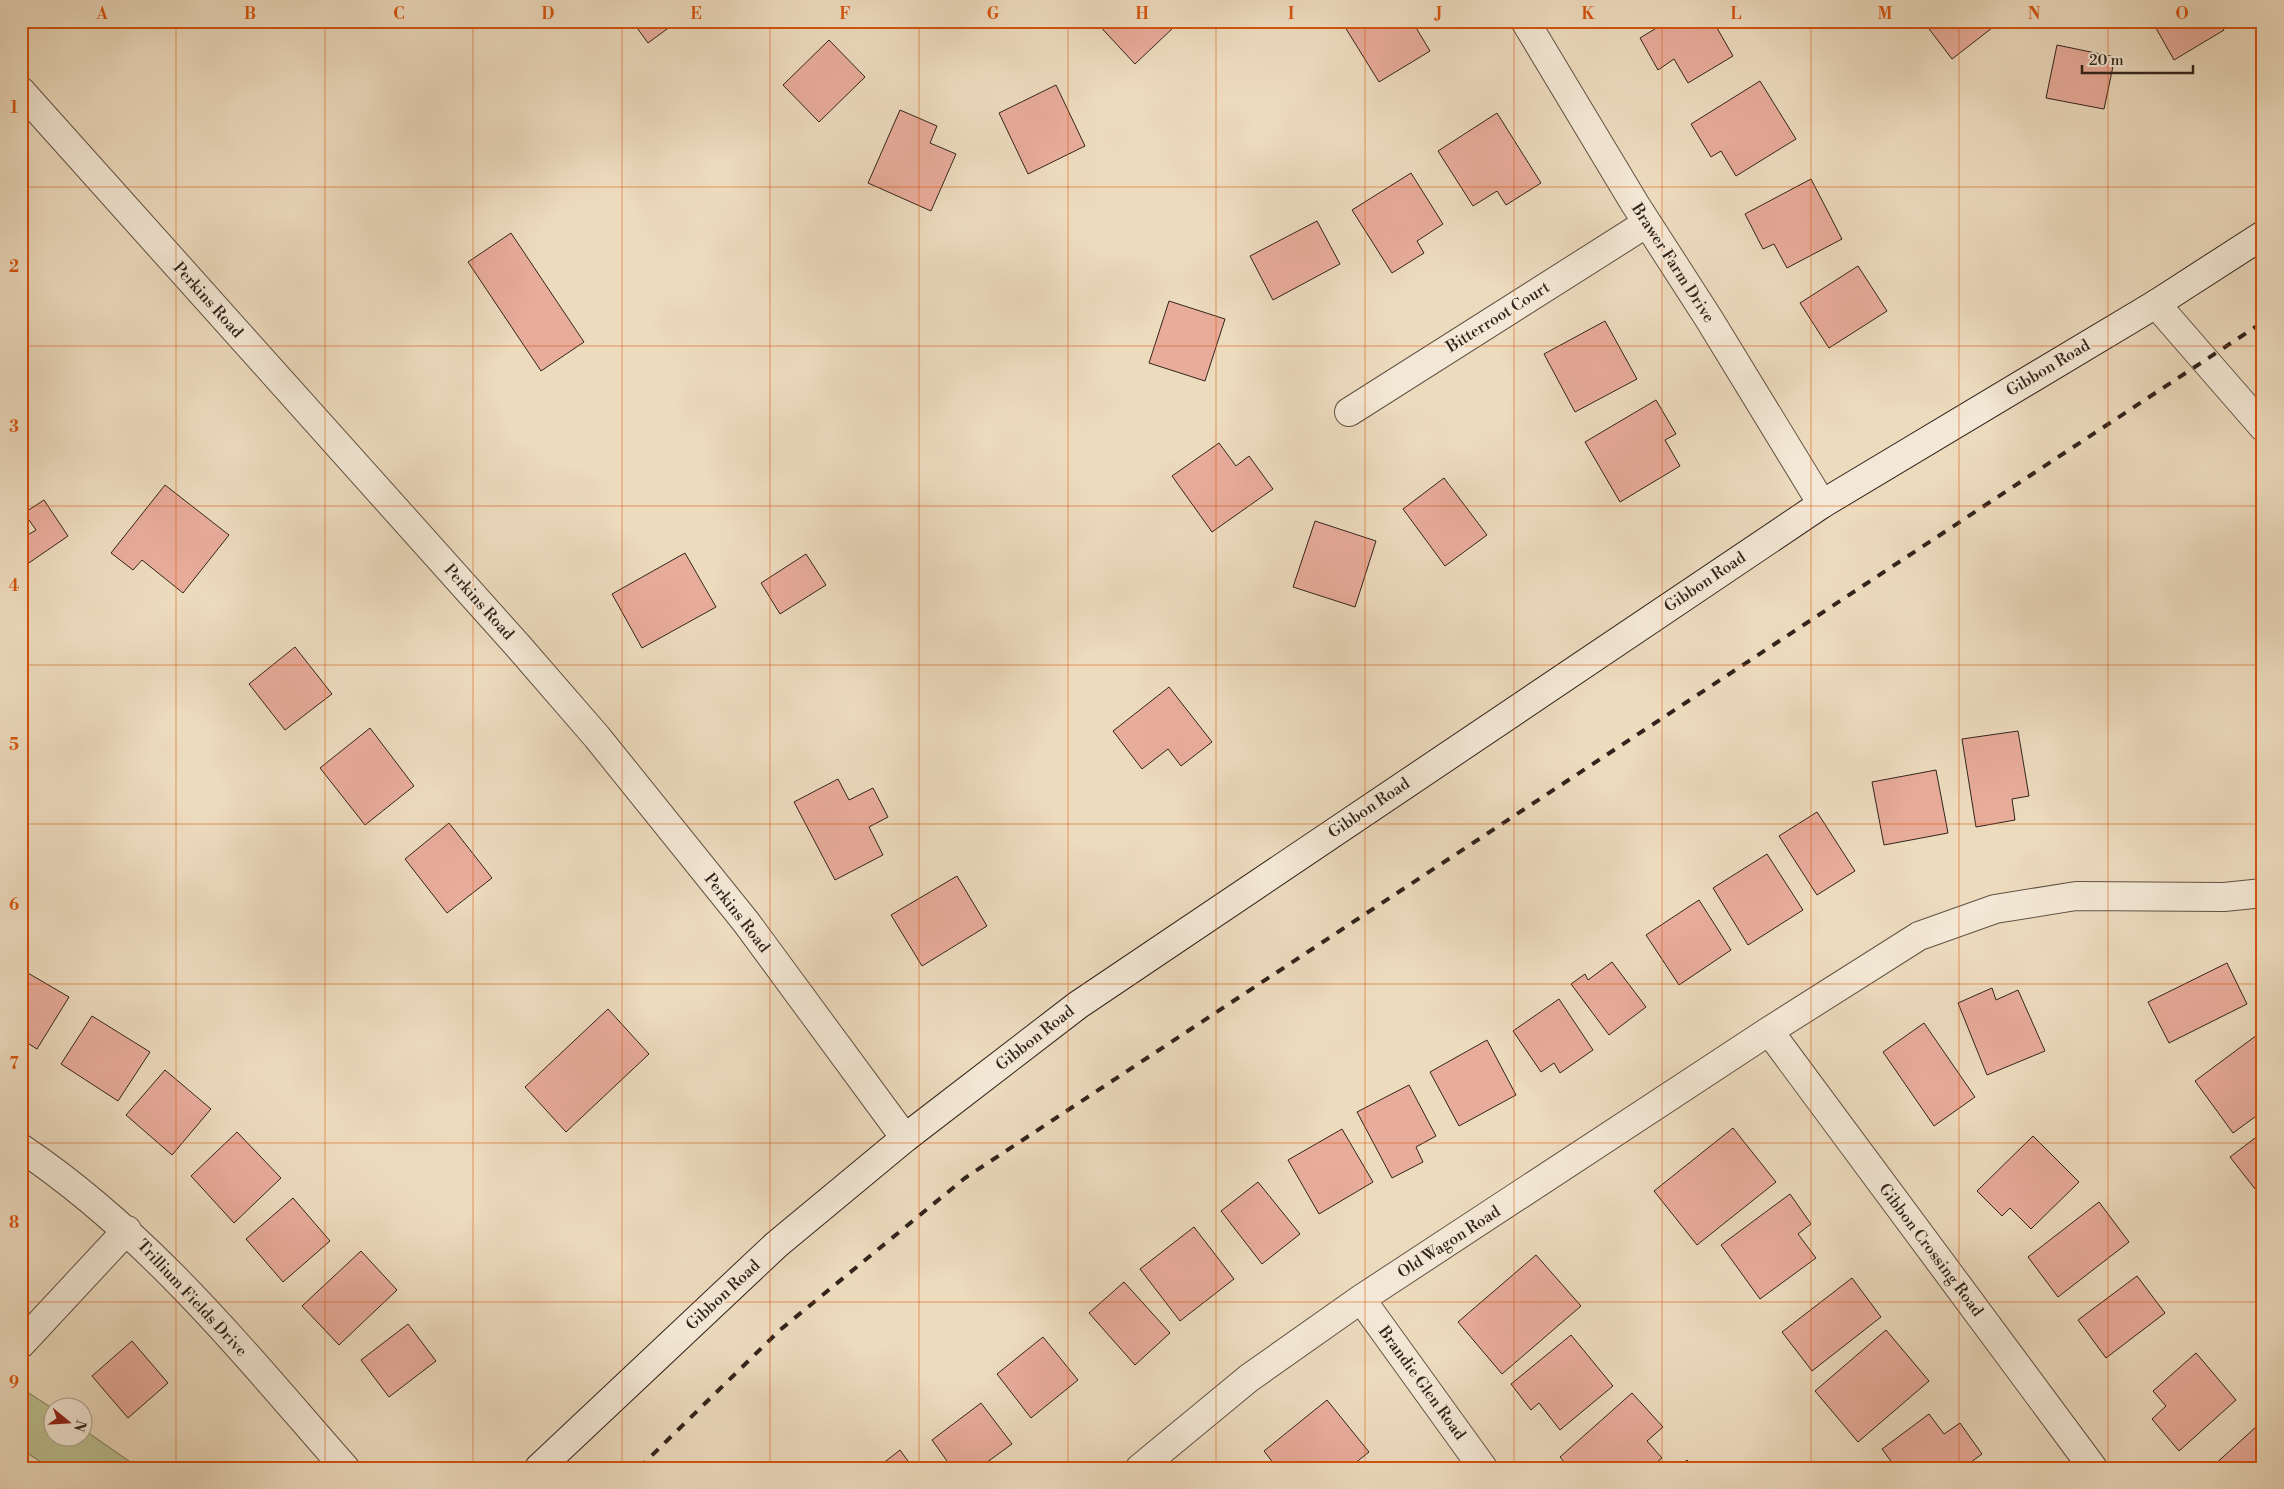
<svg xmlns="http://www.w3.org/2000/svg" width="2284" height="1489" viewBox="0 0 2284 1489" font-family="'Libre Bodoni',serif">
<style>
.green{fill:#bbbf90;stroke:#767256}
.building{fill:#e8ac9b;stroke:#32241c}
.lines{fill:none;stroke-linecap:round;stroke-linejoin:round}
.minor-casing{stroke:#615244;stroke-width:30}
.secondary-casing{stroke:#32241c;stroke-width:30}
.minor{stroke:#f3e8d5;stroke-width:28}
.secondary{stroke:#f3e8d5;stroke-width:28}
.rail{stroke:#32241c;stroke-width:4;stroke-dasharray:9 9;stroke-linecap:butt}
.grid{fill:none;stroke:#d6540e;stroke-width:1;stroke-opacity:0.55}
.labels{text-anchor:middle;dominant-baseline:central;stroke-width:4;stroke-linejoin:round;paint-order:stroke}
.street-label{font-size:16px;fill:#32241c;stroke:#f3e8d5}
.neatline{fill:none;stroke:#d6540e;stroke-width:2}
.grid-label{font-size:16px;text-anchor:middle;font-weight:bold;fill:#d6540e}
</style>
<rect width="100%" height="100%" fill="#eddbbe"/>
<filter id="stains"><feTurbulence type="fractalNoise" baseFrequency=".004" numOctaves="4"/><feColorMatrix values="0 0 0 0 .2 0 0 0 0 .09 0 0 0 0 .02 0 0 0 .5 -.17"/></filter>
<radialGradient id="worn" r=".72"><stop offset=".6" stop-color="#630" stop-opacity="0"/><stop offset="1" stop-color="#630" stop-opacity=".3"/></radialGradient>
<path class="green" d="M21,1388L52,1408V1436H82L83,1429L139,1468H50L21,1449Z"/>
<path class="building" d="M632,21H678L648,43Z
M1095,21H1170L1175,26L1135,64Z
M1354,21H1412L1430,51L1379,82L1345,27Z
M1668,21H1713L1733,56L1688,83L1674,59L1658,70L1640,38Z
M1923,21H2001L1952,59Z
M2152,21H2219L2224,30L2174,60Z
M829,40L865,77L819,122L783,85Z
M2057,45L2115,57L2104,109L2046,98Z
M1760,81L1796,139L1736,176L1721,151L1711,157L1691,124Z
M1056,85L1085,146L1028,174L999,113Z
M900,110L937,126L930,143L956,154L931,211L868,183Z
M1497,113L1541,183L1506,205L1497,191L1473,206L1438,151Z
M1411,173L1443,224L1417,241L1424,253L1392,273L1352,210Z
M1811,179L1842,239L1787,268L1774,244L1763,249L1745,214Z
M1317,221L1340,264L1273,300L1250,256Z
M511,233L584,342L541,371L468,262Z
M1858,266L1887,311L1829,348L1800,303Z
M1169,301L1225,319L1205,381L1149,363Z
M1605,321L1637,379L1575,412L1544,354Z
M1656,400L1676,434L1665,440L1680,466L1620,502L1585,442Z
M1219,443L1236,466L1249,456L1273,489L1212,532L1172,476Z
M1444,478L1487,535L1445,566L1403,509Z
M165,485L229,535L183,593L142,560L133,570L111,553Z
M44,500L68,536L23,567L21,564V539L36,530L24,513Z
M1315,521L1376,541L1355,607L1293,587Z
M685,553L716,607L642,648L612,594Z
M806,554L826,585L780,614L761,583Z
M295,647L332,694L285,730L249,684Z
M1169,687L1212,742L1181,766L1168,749L1142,769L1113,731Z
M370,728L414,786L365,825L320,768Z
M2018,731L2029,796L2012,799L2015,820L1976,827L1962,739Z
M1936,770L1948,833L1884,845L1872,782Z
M838,779L849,800L873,788L888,817L869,827L883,855L835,880L794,802Z
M1817,812L1855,871L1817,895L1779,836Z
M449,823L492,878L447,913L405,859Z
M1767,854L1803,910L1748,945L1713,888Z
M957,876L987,926L922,966L891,915Z
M1699,900L1731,950L1679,985L1646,935Z
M1612,962L1646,1007L1609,1035L1571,984L1585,974L1588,980Z
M2227,963L2247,1004L2169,1043L2148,1002Z
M21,969L69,997L37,1049L21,1039Z
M1992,988L1996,1000L2018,990L2045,1051L1987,1075L1958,1003Z
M1559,999L1593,1050L1560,1073L1554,1063L1541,1072L1513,1031Z
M608,1009L649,1054L566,1132L525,1087Z
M92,1016L150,1052L118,1101L61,1064Z
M1924,1023L1975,1097L1934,1126L1883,1052Z
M2257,1035L2263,1043V1111L2233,1133L2195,1081Z
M1487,1040L1516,1095L1459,1126L1430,1072Z
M165,1070L211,1109L172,1155L126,1115Z
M1409,1085L1436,1136L1416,1147L1423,1162L1392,1178L1357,1112Z
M1733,1128L1776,1182L1697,1245L1654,1191Z
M1342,1129L1373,1182L1319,1214L1288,1160Z
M237,1132L281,1178L234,1223L191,1176Z
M2263,1132V1199L2230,1157Z
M2033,1136L2079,1182L2031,1229L2010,1208L2002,1216L1977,1191Z
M1258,1182L1300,1234L1262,1264L1221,1211Z
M1790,1194L1811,1224L1798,1234L1816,1258L1760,1299L1721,1245Z
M293,1198L330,1241L283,1282L246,1239Z
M2099,1202L2129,1242L2058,1297L2028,1257Z
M1194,1227L1234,1279L1180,1321L1140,1269Z
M361,1251L397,1290L339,1345L302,1306Z
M1536,1255L1581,1306L1502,1374L1458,1322Z
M2137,1276L2165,1313L2106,1358L2078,1320Z
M1852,1278L1881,1317L1812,1371L1782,1332Z
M1124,1282L1170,1333L1135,1365L1089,1313Z
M408,1324L436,1361L389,1397L361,1360Z
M1886,1330L1929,1381L1858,1442L1815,1391Z
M1571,1335L1613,1386L1560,1430L1539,1403L1531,1410L1511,1384Z
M1043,1337L1078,1380L1031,1418L997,1374Z
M132,1341L168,1383L128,1418L92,1376Z
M2196,1353L2236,1400L2179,1451L2152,1419L2166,1406L2153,1391Z
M1632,1393L1663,1427L1647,1441L1662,1458L1650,1468H1569L1560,1457Z
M1327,1400L1369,1452L1349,1468H1277L1264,1451Z
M981,1403L1012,1444L979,1468H952L932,1440Z
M1929,1414L1944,1434L1960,1423L1982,1454L1963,1468H1896L1882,1449Z
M2257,1426L2263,1432V1468H2211Z
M900,1450L913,1468H877Z
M1687,1460L1693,1468H1677Z"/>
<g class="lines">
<g class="minor-casing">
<path id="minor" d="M1525,21L1635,204L1709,319L1822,504
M21,91L519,647L597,737L746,922L905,1138
M2156,304L2263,427
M1349,412L1647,223
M1769,1031L2093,1468
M21,1148C149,1234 244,1353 345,1468
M1361,1299L1483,1468
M21,1344L127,1230
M1140,1468L1249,1378L1361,1299L1769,1031L1919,936L1995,909L2076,896L2224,897L2263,893"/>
</g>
<g class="secondary-casing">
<path id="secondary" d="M539,1468L776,1245L905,1138L1078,1005L1822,504L2156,304L2263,235"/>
</g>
<use href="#minor" class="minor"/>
<use href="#secondary" class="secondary"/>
<path class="rail" d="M639,1468L780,1330L965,1178L2263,322"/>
</g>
<path class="grid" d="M176,21V1468M325,21V1468M473,21V1468M622,21V1468M770,21V1468M919,21V1468M1068,21V1468M1216,21V1468M1365,21V1468M1514,21V1468M1662,21V1468M1811,21V1468M1959,21V1468M2108,21V1468M21,187H2263M21,346H2263M21,506H2263M21,665H2263M21,824H2263M21,984H2263M21,1143H2263M21,1302H2263"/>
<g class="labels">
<g class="street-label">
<text transform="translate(1673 263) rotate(57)">Brawer Farm Drive</text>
<text transform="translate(208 300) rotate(48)">Perkins Road</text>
<text transform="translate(1498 317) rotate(-32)">Bitterroot Court</text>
<text transform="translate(2048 368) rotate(-31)">Gibbon Road</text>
<text transform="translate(1705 582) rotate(-34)">Gibbon Road</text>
<text transform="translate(479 602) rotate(48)">Perkins Road</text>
<text transform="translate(1369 808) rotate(-34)">Gibbon Road</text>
<text transform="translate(737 913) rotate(52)">Perkins Road</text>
<text transform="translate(1035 1038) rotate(-38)">Gibbon Road</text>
<text transform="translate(1449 1242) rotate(-33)">Old Wagon Road</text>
<text transform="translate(1931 1250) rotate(53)">Gibbon Crossing Road</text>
<text transform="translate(723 1295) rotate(-43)">Gibbon Road</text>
<text transform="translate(192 1298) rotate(47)">Trillium Fields Drive</text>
<text transform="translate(1422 1383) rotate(54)">Brandie Glen Road</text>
</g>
</g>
<rect width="2284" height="1489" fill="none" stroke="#eddbbe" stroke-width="55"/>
<g transform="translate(68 1422) rotate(108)"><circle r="24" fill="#f3e8d5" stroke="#a69a8b"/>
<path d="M0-4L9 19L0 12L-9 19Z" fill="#8f2418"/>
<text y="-8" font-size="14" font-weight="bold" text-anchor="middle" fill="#32241c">N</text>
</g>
<path d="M2082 65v8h111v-8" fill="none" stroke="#32241c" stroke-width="2.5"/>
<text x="2089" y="65" font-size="15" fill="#32241c" stroke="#f3e8d5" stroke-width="4" paint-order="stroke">20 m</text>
<rect x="28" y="28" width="2228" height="1434" class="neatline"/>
<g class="grid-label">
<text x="102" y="19">A</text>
<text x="250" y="19">B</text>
<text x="399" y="19">C</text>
<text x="548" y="19">D</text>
<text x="696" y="19">E</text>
<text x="845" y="19">F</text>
<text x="993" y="19">G</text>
<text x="1142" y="19">H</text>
<text x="1291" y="19">I</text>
<text x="1439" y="19">J</text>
<text x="1588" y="19">K</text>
<text x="1736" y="19">L</text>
<text x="1885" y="19">M</text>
<text x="2034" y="19">N</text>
<text x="2182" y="19">O</text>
<text x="14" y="113">1</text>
<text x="14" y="272">2</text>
<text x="14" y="432">3</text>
<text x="14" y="591">4</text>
<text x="14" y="750">5</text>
<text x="14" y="910">6</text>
<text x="14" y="1069">7</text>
<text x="14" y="1228">8</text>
<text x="14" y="1388">9</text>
</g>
<rect width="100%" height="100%" filter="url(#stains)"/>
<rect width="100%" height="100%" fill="url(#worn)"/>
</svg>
